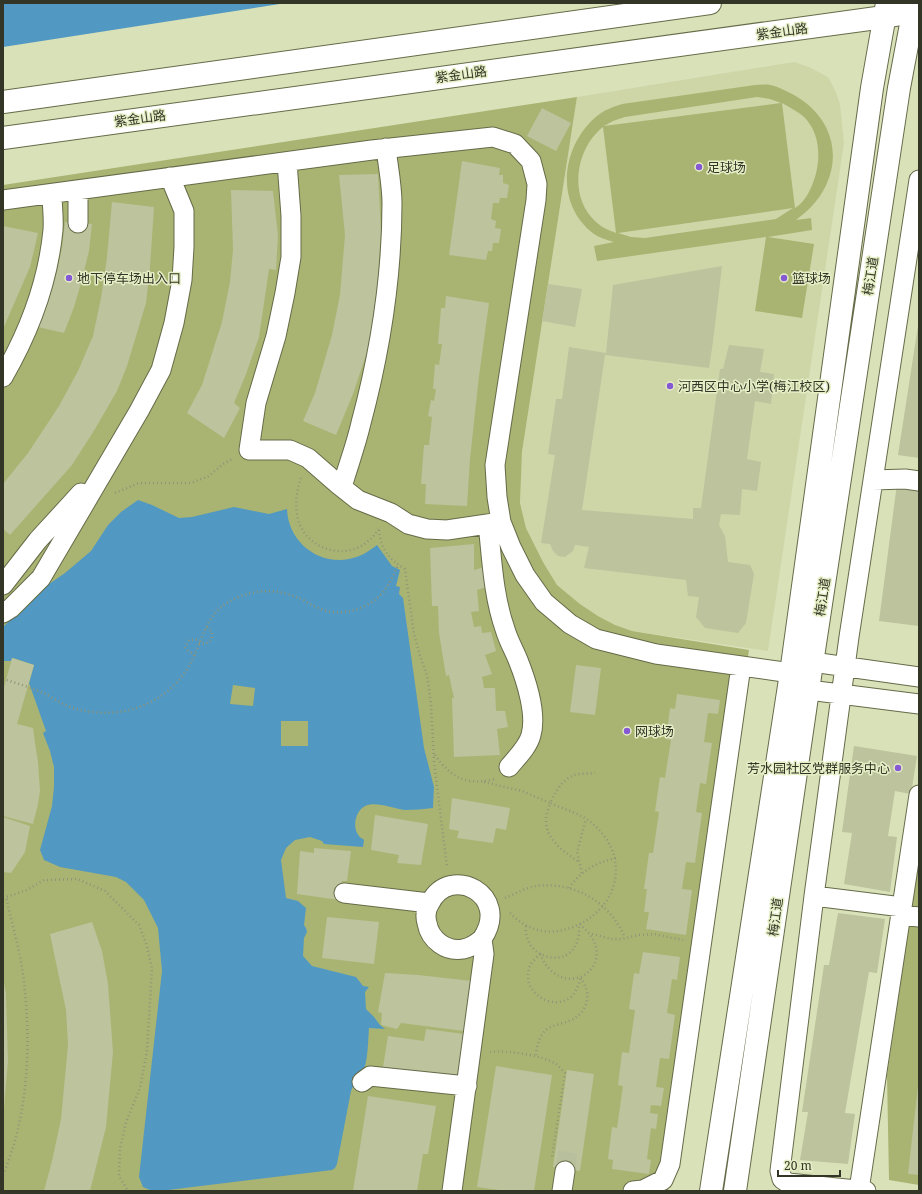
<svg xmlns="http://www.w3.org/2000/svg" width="922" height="1194" viewBox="0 0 922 1194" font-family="'Noto Serif','Noto Sans SC',serif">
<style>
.built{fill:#ced6a8}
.green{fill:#a9b472;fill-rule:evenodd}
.water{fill:#5198c2;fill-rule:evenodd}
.building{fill:#bcc39d}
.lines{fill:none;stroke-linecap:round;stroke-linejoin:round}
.minor-tunnel{stroke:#b8bf9c;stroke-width:19;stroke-dasharray:19 10;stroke-linecap:butt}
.minor-casing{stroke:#656b48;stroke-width:21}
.tertiary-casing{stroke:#656b48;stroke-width:24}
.primary-casing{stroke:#656b48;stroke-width:24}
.path{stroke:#8f9578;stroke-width:2.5;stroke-dasharray:1 3;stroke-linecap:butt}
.minor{stroke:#fff;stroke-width:19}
.tertiary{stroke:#fff;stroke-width:22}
.primary{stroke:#fff;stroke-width:22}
.poi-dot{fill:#8459d3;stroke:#e6eec6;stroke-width:1.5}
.labels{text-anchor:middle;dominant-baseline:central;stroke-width:3;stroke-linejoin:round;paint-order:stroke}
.street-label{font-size:13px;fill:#333627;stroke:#e6eec6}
.poi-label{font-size:13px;fill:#333627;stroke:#e6eec6;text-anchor:start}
</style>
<rect width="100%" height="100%" fill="#d9e1b9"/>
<path class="built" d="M794,62L809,67L828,77L835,90L840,104L844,143L768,651L632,631L615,625L598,616L580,604L557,585L543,562L526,528L520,503L522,452L577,97Z"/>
<path class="green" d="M755,85C760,85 766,84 770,85C777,86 784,90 790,93C831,113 846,157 820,196C813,206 805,213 796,220L811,218L812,230L768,237L814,244L802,318L755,311L766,237L597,261L594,246L614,242C607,240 600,238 594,234C554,204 561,146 597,116C604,110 613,107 622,104ZM757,97L770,99L781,103L604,126L613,121L625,117ZM782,103C789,107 797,111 803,116C820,132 821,157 815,177C811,189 806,201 795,208ZM603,127L616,233C608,230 601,227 595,221C568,196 576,148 603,127ZM793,208L776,219L645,238L631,237L618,233Z
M577,97L522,452L520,503L526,528L543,562L557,585L580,604L598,616L615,625L632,631L749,650L668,1191H3V185Z
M919,856V1185L889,1180L887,1075Z"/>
<path class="water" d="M3,3H286L3,47Z
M138,500L152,505L179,518L192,517L234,507L269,514L287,509C288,541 317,565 349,559C360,557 368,552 377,545L392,566L400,570L396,586L400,587L399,594L403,598L424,748L434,787L433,808C424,809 414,810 405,810C394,809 376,801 365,806C355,811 352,828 359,836C360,838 362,838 364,840L363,847L324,844L322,841L310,837L295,840L286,848L281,860L286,898L298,901L306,908L304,925L306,928L307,932L304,938L303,956L312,966L356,977L363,986L369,987L365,992L366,1009L374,1017L380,1025L385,1029L369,1028C368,1041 368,1061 363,1072C360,1079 354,1083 351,1091L337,1164L335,1168L332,1170L160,1191L150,1190L143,1187L139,1177L162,971L158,928L144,900L126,882L116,877L60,867L44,860L40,850L52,806L54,787V767L50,751L43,733L46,731L29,683L34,665L13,658L11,661H3V627L49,584L65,573L91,551L108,525L121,512ZM233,685L255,688L253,706L230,704ZM281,721H308V746H281Z"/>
<path class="building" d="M542,108L571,123L556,151L527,136Z
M462,161L500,168L499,175H503V183L509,185L507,198H500L499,203H493L491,219L496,221L495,228L501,229L499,243H493L492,251H488L486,260L449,255Z
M378,174L381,232L375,318L368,349L353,394L336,435L303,421L315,393L332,335L340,295L345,235L339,175Z
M231,190L273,191L278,236L276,270L269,269L259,337L246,374L234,403L240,408L224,438L187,413L202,385L222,322L230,282L233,250Z
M112,202L154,207L150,267L146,303L127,366L117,391L95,429L72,465L10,535L3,529V484L28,453L59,406L78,371L93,336L101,298L107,257Z
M65,222L92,224L89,251L82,280L74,307L64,333L38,327L47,305L56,276L62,248Z
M3,226L38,233L30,267L3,329Z
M722,266L713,342L709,368L605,355L582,510L693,519V508H701L720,369H723L729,345L764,349L760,372L774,374L771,404L755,401L747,459L761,462L757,491L742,489L740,515L721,514L719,525L725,536L728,562L750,565L754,574L746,623L738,633L705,628L696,617L699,597L688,596L686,580L584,568L589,547L575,545L573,551L565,557L558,556L553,551L550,544L541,543L555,455L548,454L556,399H562L569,347L606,353L613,285Z
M548,284L582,289L575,327L542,321Z
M446,296L489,303L479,376L470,459L467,506L425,504L426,484H421L424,445H429L432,417L428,416L431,400L434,401L436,389H433L435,364L439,365L442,344H438L441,308H445Z
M918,326L919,327V458L898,455Z
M897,484L919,487V626L879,621Z
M474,544V570L484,567L487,587L477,590L479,611L471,612L474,627L481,626L482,633L491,632L496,651L485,655L492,674L482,677L484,688H495L496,711H505L508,727L497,729L500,755L454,757L452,698H454L449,675L446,676L439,633L438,606H432L430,548Z
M12,658L34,665L17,724L33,728L35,743L38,762L40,791L38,804L33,824L3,816V691Z
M576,665L601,668L595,715L570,712Z
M677,694L720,700L718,714L708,713L704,742L712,743L706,784L700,783L696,812L702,813L695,863L686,862L682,889L692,890L686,935L646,929L649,912H644L647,889H644L649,853H653L659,812L655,811L660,777L665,778L671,740L666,739L670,708L675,709Z
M854,746L917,756L911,794L895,791L888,836L897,837L890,892L844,884L852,833L842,832Z
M452,798L510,808L506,830L496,828L493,843L457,838L459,831L449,829Z
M375,815L428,824L421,865L397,863L399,855L371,850Z
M3,817L30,826L25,852L11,873L3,872Z
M314,848L351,851L347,881H342L339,900L297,894L300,851L314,853Z
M838,913L885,919L877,973L869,972L845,1113L855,1114L848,1164L800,1160L808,1112H802L824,965H829Z
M327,917L379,922L374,964L322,958Z
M92,922L102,951L108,984L113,1052L106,1127L90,1191H44L52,1161L61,1119L68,1045L66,1010L50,934Z
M643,952L680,957L677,980L672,979L667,1013L675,1015L669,1059L660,1058L656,1087L664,1088L661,1106L651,1105L650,1113L658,1114L656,1129L651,1128L647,1159L651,1160L649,1174L612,1169L613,1160L608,1159L612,1127L617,1128L623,1086L618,1085L622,1052L629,1053L635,1010L629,1009L634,973L639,974Z
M385,973L418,975L472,981L464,1031L401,1023L397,1029L381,1025L382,1013L378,1012Z
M3,979L6,993L8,1061L4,1108Z
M426,1029L464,1034L458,1077L383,1067L388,1036L424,1041Z
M496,1066L552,1075L534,1191H506L477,1187Z
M567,1070L594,1074L580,1171L553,1167Z
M918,1086H919V1175L908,1174Z
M368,1096L436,1106L428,1154H423L417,1191H353Z"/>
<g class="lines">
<path class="minor-tunnel" d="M565,1171L569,1144"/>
<g class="minor-casing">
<path id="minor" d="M287,162L291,216V257L285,293L276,336L256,403L249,450H290L308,458L339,485L358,500L391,513L408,524L427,529L447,530L501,522
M3,200L372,150L493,137L515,144L531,161L537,184L536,200L495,465L497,497L501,522L511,547L525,575L544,602L570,624L596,639L656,654L791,673
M78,223V190
M3,377C29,332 48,282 53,230C54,218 52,205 52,194
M873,480L905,479L919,481
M342,487C348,466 356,445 361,423C380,352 392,277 392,203C392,185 388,166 386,148
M488,524C492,559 493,595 505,629C508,640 514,650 518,660C526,680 537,714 531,735C528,747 517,757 509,767
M3,585L38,540L81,493
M3,613L11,608L41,578L139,411L161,370L174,323L182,280L184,247V211L170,177
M798,660L919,677
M793,688L919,704
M344,893L429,903
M814,896L902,907
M901,915L919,917
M362,1082L370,1076L467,1086
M859,1190L919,795
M452,1191L484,954L482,939C512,895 450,863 430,903C426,909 425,916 427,923C430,940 446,952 463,949C470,948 476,944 482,939
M562,1191L565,1171
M633,1191L643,1190L663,1180L670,1164L741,666
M866,1191L788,1183L782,1179L780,1171L814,896L849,637L919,180"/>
</g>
<g class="tertiary-casing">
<path id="tertiary" d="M711,1191L791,673L872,88L887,3
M735,1191L808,690L899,88L915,3"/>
</g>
<g class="primary-casing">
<path id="primary" d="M3,102L710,3
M3,138L884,17L919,11"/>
</g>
<path class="path" d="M301,478C297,490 295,501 297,514C301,544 335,560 361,546C368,542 374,537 378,529
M115,493L139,483H191L209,476L223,464L232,459
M379,530C381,550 389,559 405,569L414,634L420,656L427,675L431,704L434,762L447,867
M199,643L206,644L212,639V632L206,626
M195,655L187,650L185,647L189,640L200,639
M3,679C17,683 32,688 46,694C49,696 52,698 56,700C67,707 81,711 93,712C132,717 172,698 190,664C206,635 204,610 241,596C263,588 283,590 305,601C312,605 319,609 327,611C346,616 372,607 384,591C390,583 394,574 398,565
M435,755C451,778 467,786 495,779
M484,782L522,791L550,803C549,808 546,814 546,819C545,839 564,852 579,862
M582,873L577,852L586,819
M569,888C581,871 595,863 616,858
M3,898L27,890L44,880L77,879L105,891L139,925L146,943L152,968L147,1051L140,1088L126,1122L120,1149L119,1176L128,1191
M505,898C515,894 525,888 536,886C575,881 611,903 625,938
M510,913C518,921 527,927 538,930C552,934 567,930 580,924C621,903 629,855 593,824C582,814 564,809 550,803C555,793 561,781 572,776C578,773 588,774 595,773
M580,924L589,933L611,939H622L638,935L654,934L683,940
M526,926C522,963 583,974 579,924
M540,954C536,958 530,963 529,969C522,992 552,1012 571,997C576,992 579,984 581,977
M540,954C561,1003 617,970 589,933
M490,1052C506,1050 542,1055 556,1064C559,1066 562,1070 565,1073L552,1157
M536,1055C537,1046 539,1036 546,1030C552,1025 562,1024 569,1021C581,1017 589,1005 587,992C586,987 583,982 581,978
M3,1175C7,1165 11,1154 14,1144C28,1095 30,1042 25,993C23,961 13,928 6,897"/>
<use href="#minor" class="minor"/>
<use href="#tertiary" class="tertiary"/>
<use href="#primary" class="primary"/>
</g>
<g class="poi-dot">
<circle cx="699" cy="167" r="4"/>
<circle cx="69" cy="278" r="4"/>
<circle cx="784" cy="278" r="4"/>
<circle cx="670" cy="386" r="4"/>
<circle cx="627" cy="731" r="4"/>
<circle cx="898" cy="768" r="4"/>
</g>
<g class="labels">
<g class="street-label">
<text transform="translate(782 31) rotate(-8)">紫金山路</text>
<text transform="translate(461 74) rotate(-8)">紫金山路</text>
<text transform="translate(140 118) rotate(-8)">紫金山路</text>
<text transform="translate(870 276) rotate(-81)">梅江道</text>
<text transform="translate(822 597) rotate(-81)">梅江道</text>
<text transform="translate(775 917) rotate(-82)">梅江道</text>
</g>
<g class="poi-label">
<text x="707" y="167">足球场</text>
<text x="77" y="278">地下停车场出入口</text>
<text x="792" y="278">篮球场</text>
<text x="678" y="386">河西区中心小学(梅江校区)</text>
<text x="635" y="731">网球场</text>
<text x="890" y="768" text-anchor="end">芳水园社区党群服务中心</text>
</g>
</g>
<rect width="922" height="1194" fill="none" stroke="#333627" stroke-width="8"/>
<path d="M778 1170v6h62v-6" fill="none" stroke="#333627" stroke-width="2"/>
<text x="784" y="1170" font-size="12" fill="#333627" stroke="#e6eec6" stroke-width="3" paint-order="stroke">20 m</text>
</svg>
